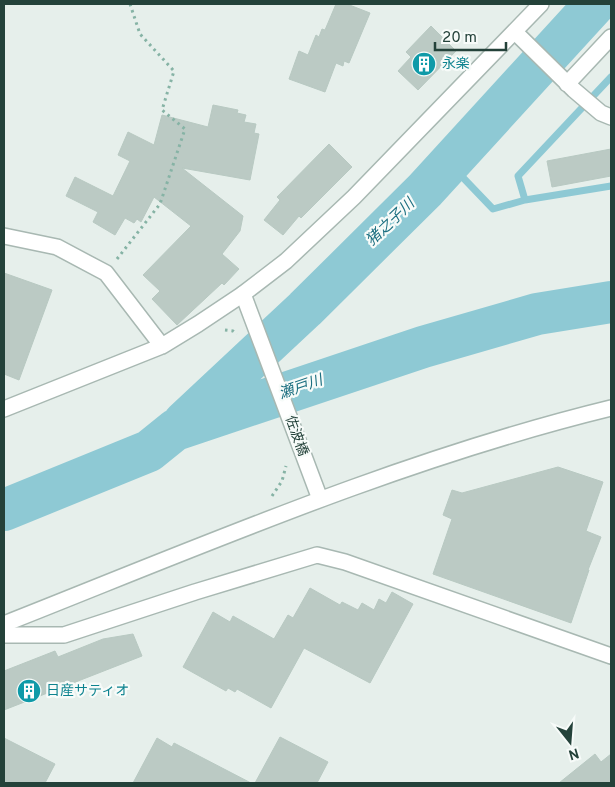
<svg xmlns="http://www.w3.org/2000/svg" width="615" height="787" viewBox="0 0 615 787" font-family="Overpass,'Noto Sans JP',sans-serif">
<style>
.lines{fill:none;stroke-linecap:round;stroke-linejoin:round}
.stream{stroke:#8ec9d4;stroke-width:7}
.river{stroke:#8ec9d4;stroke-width:42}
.building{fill:#bbcac4;stroke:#b8c9c2}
.minor-casing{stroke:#a8b8b2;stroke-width:18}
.tertiary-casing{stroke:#a8b8b2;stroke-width:18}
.path{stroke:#86b3a5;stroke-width:3;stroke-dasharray:2.5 4;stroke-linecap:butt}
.minor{stroke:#fff;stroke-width:15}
.tertiary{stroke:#fff;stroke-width:15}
.labels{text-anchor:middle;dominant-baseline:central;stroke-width:4.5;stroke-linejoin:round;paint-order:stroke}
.culture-label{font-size:14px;fill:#0d838f;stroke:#f7fbf9;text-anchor:start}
.street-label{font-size:14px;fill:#24423a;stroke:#f7fbf9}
.water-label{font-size:15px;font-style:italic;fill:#1c6f80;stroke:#f7fbf9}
</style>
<rect width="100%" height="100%" fill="#e6efeb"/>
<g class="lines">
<path class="stream" d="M449,163L493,209L525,200L611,186
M525,200L518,176L611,77"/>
<path class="river" d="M184,422L305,309L425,190L595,4
M4,510L149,451L175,430L423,347L537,314L611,302"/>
</g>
<path class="building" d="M336,4H347L370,13L349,63L344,61L343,66L336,63L325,92L289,79L299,51L308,55L316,35L319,37L322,29L325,30Z
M431,26L456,51L418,90L398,71L411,57L406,52Z
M213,105L238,110L237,113L246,115L244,122L256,124L254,133L259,134L250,180L182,168L243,216L240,231L222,254L239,269L224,285L222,283L177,325L152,299L160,291L143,275L191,226L154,197L141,222L137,219L134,223L125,218L115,235L93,222L98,212L66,196L75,177L113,196L130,161L118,155L128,132L154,145L162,115L208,127Z
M329,144L352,167L301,218L299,216L283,235L264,220L280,200L277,197Z
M611,149V176L552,187L547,161Z
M4,273L52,290L19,380L4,374Z
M558,467L603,482L586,531L601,537L588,570H589L571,623L433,574L452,519L443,515L452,490L462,493Z
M310,588L340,605L342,602L358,610L362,603L374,610L379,599L386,603L392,592L413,604L370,683L304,648L271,708L237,689L235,692L228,688L226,691L183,667L213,612L230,622L233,616L274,639L288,615L293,618Z
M133,634L142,656L4,710V671L55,651L58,657L103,639Z
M280,737L328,762L317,783H255Z
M4,738L55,764L45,783H4Z
M157,738L172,747L174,743L251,783H133Z
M595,754L601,762L611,754V783H559Z"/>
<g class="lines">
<g class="minor-casing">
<path id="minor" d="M515,32L574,90L601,113L611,117
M567,84L611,37
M4,236L57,247L106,273L162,346
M4,409L162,346L198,324L243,294
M4,635H64L195,592L317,555L345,562L611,656"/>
</g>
<g class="tertiary-casing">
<path id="tertiary" d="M320,499L243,294L286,261L354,197L541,4
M4,624C204,545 402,459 611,408"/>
</g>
<path class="path" d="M117,259L160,204L185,129L162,110L174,71L140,34L130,4
M225,330L233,331L237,334
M272,496L282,481L286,466"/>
<use href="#minor" class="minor"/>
<use href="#tertiary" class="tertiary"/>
</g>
<defs>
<g id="building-disc" transform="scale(1.25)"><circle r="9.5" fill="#0f9aa8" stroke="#f7fbf9"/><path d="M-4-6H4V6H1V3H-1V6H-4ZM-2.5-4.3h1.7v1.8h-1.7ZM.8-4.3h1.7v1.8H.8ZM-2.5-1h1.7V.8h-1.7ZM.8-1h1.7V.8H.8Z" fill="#fff"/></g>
</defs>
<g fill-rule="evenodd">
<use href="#building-disc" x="424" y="64"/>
<use href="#building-disc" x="29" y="691"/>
</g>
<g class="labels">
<g class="culture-label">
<text x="442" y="64">永楽</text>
<text x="46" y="691">日産サティオ</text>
</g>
<g class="street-label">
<text transform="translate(296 436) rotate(70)">佐波橋</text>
</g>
<g class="water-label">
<text transform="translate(391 223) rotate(-44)">猪之子川</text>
<text transform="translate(301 388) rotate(-19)">瀬戸川</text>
</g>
</g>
<rect width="615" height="787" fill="none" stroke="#24423a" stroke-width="10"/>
<g transform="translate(570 742) rotate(163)" stroke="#f7fbf9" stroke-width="4" paint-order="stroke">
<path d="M0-4L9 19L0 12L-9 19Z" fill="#24423a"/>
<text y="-8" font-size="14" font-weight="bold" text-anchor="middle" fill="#24423a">N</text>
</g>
<path d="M435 42v8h71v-8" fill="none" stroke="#24423a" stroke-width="2.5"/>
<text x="442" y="42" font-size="15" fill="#24423a" stroke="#f7fbf9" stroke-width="4" paint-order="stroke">20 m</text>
</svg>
